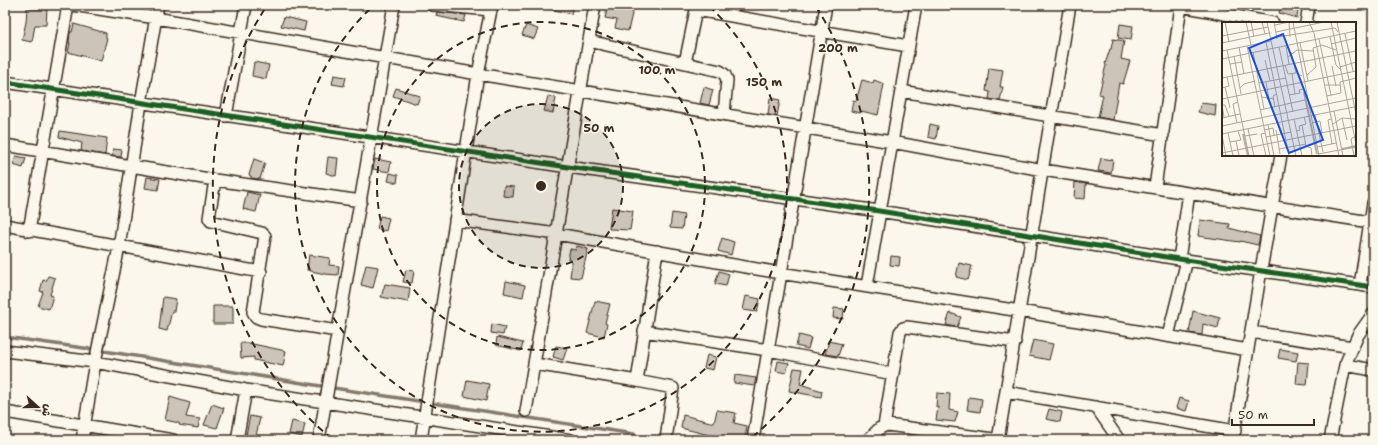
<svg xmlns="http://www.w3.org/2000/svg" width="1378" height="445" viewBox="0 0 1378 445" font-family="'Shantell Sans','Playpen Sans Arabic',sans-serif">
<style>
.lines{fill:none;stroke-linecap:round;stroke-linejoin:round}
.stream{stroke:#85796d;stroke-width:3.5}
.building{fill:#ccc4b9;stroke:#3b2a1e}
.minor-casing{stroke:#3b2a1e;stroke-width:14}
.minor{stroke:#fbf7ec;stroke-width:11}
.cycleway-casing{stroke:#fbf7ec;stroke-width:8}
.cycleway{stroke:#1b5e20;stroke-width:5}
.ring{fill:none;stroke:#3b2a1e;stroke-width:2;stroke-dasharray:7 5}
.inset-river{fill:none;stroke:#b6aea2;stroke-width:2}
.inset-road{fill:none;stroke:#aea59a;stroke-width:1}
.view{fill:#1d4ed8;fill-opacity:0.15;stroke:#1d4ed8;stroke-width:2}
.inset-edge{fill:none;stroke:#3b2a1e;stroke-width:2}
.centre{fill:#3b2a1e;stroke:#fbf7ec;stroke-width:2}
.ring-label{font-size:12px;text-anchor:middle;font-weight:bold;fill:#3b2a1e;stroke:#fbf7ec;stroke-width:3;stroke-linejoin:round;paint-order:stroke}
</style>
<rect width="100%" height="100%" fill="#fbf7ec"/>
<filter id="ink" filterUnits="userSpaceOnUse"><feTurbulence type="fractalNoise" baseFrequency=".025" numOctaves="2"/><feDisplacementMap in="SourceGraphic" scale="8" xChannelSelector="R" yChannelSelector="G"/><feConvolveMatrix kernelMatrix="1 2 1 2 8 2 1 2 1" color-interpolation-filters="sRGB"/></filter>
<g filter="url(#ink)">
<g class="lines">
<path class="stream" d="M5,337L98,350L327,387L634,434"/>
</g>
<path class="building" d="M547,5H573L571,14L547,8Z
M608,5H634L628,31L615,28L617,20L605,18Z
M1281,5H1299L1297,18L1279,13Z
M27,8L47,9L46,25H35L32,42L22,40L26,22Z
M437,12L466,15L464,22L436,16Z
M284,17L306,22L304,31L281,26Z
M74,24L106,33V38H107L101,61L68,52L70,43H69L70,32H72Z
M1120,24L1133,26L1131,40L1118,38Z
M526,25L538,29L534,39L522,35Z
M1113,39L1124,41L1121,59L1130,61L1123,84L1119,83L1113,120L1098,117L1103,95L1099,94L1106,65L1105,64L1110,49H1111Z
M254,62L269,65L266,79L252,76Z
M989,68L1003,70L1000,87H1003L1000,101L989,99L990,92L986,91Z
M334,75L346,77L344,86L332,84Z
M862,80L873,83L874,80L884,84L878,115L861,111V113L851,111L853,100L856,101Z
M704,87L713,90L709,105L700,103Z
M396,88L420,96L417,104L393,96Z
M548,96L556,98L553,113L544,111Z
M770,98L780,100L777,116L768,115Z
M1201,103L1216,105L1215,116L1198,112Z
M930,124L938,126L936,139L928,137Z
M60,131L107,138L105,155L81,151L82,143L59,137Z
M113,149L122,150L121,157L112,156Z
M16,156L26,158L23,168L13,165Z
M328,157L338,158L336,176L326,173Z
M1101,158L1113,160L1111,173L1098,171Z
M254,159L265,163L260,179L251,178V176L249,175Z
M375,159L391,162L389,172L373,169Z
M390,173L398,175L397,183L388,181Z
M147,177L160,179L158,190L145,188Z
M1075,182L1086,184L1085,199L1074,198Z
M504,186L514,187L513,197L503,196Z
M247,192L260,195L256,212L243,209Z
M612,208L633,211L630,230L609,229Z
M672,213L684,215L682,229L670,228Z
M380,216L389,218L386,231L377,229Z
M1200,220L1230,224L1229,228L1260,236L1258,245L1240,241V242L1198,236Z
M722,238L734,242L731,255L718,251Z
M577,246L588,249L581,278L570,277L572,261L568,259L570,249L576,250Z
M309,255L330,258L329,265L339,266L338,275L325,274L307,270Z
M891,256L900,257L899,266L890,265Z
M959,263L972,266L968,280L956,277Z
M366,265L378,267L373,288L361,285Z
M406,270L414,271L412,283L403,282Z
M719,271L729,274L726,286L715,284Z
M48,276L55,278L50,295L53,296L49,309L38,306L43,292L40,291L43,280L46,281Z
M506,281L525,285L523,297L504,293Z
M385,284L410,288L408,302L381,297Z
M746,296L760,299L757,312L743,310Z
M163,297L176,299L174,311H172L167,331L159,329Z
M595,301L610,304L605,323L607,324L604,337L587,333Z
M213,306H233V324H213Z
M834,308L844,309L843,319L833,318Z
M1193,311L1220,318L1218,328L1203,324L1202,335L1189,333Z
M950,313L961,317L957,327L946,325Z
M492,324L505,327L503,335L491,333Z
M799,335L811,338L808,349L796,346Z
M497,337L523,343L521,351L496,345Z
M1033,340L1053,344L1049,360L1029,356Z
M829,341L842,344L838,356L825,354Z
M240,343H248L286,351L283,366L254,360V357L241,358Z
M556,346L567,348L563,360L553,357Z
M1280,349L1298,352L1296,361L1278,358Z
M707,355L716,357L713,370L704,368Z
M778,361L789,363L786,373L776,371Z
M1298,362L1309,363L1307,385L1296,384Z
M794,368L803,369L800,384L822,391L821,397L789,391Z
M735,375L756,378L754,386L734,383Z
M467,380L489,384L486,401L464,396Z
M937,393L950,394L949,410L958,412L955,422L936,420L938,407H936Z
M170,397L190,403L186,417L200,419L198,428L179,425V423L165,420Z
M969,397L982,399L980,412L967,410Z
M1179,398L1189,401L1186,411L1176,408Z
M212,404L224,408L217,428L204,425Z
M1049,409L1062,412L1060,422L1046,419Z
M717,410L736,413L734,423L747,426L745,440L713,438V436L681,428L683,415L714,423Z
M250,416L260,418L255,440H245Z
M292,421L305,424L302,437L289,434Z"/>
<g class="lines">
<g class="minor-casing">
<path id="minor" d="M73,5L156,18L478,74L892,142L1043,170L1370,222
M432,5L491,10
M1176,5L1273,23
M696,10L908,46
M1306,23L1309,5
M589,41L720,71L725,75L727,80L724,114
M685,63L697,5
M5,82L568,167L879,211L1179,259L1373,287
M901,91L1163,135
M226,116L246,5
M5,145L215,180L361,201
M215,180L209,218L211,221L262,233L265,236L253,312L256,317L261,319L338,331
M1155,187L1181,6
M455,220L557,234L780,273L1020,311L1248,350
M5,225L261,272
M29,231L68,5
M657,251L637,381L673,388L666,440
M1179,259L1189,193
M1360,285L1373,203
M867,286L916,5
M644,331L768,350L893,374
M1251,332L1353,347
M1168,336L1187,260
M5,351L95,362L246,390L571,440
M535,364L637,381
M1345,365L1373,370
M1006,392L1235,431
M1096,407L1119,440
M526,411L595,5
M5,412L173,440
M884,426L900,332L903,328L907,327L1015,342
M82,440L95,362L119,247L141,103L158,5
M237,440L246,390
M319,440L394,5
M421,440L478,74L492,5
M753,440L826,5
M868,440L880,428L887,425L1001,440
M998,440L1051,117L1070,5
M1233,440L1261,270L1281,155
M1330,440L1345,365L1358,335L1373,314"/>
</g>
<use href="#minor" class="minor"/>
<g class="cycleway-casing">
<path id="cycleway" d="M5,82L568,167L879,211L1179,259L1373,287"/>
</g>
<use href="#cycleway" class="cycleway"/>
</g>
</g>
<circle cx="541" cy="186" r="82" fill="#3b2a1e" fill-opacity=".12"/>
<g class="ring">
<circle cx="541" cy="186" r="82"/>
<circle cx="541" cy="186" r="164"/>
<path d="M709 6A246 246 0 1 1 373 6"/>
<path d="M332 439A328 328 0 0 1 266 7M816 7A328 328 0 0 1 750 439"/>
</g>
<g transform="translate(1222 22)">
<rect width="134" height="134" fill="#fbf7ec"/>
<path class="inset-river" d="M82,70L95,132M21,112L26,134M120,127L134,124"/>
<path class="inset-road" d="M3,0L7,20M24,0L29,23M29,0L32,15M40,0L43,12M45,0L74,134M52,0L55,17M67,0L68,15M71,0L97,134M87,0L92,11L117,134M109,0L134,122M115,0L134,92M53,3L67,0M54,10L102,0M123,12L131,49M0,14L46,5M108,15L114,43L118,47M49,16L113,6L116,10M97,17L109,73M44,20L67,134M0,21L47,11M78,21L86,59M109,22L134,16M25,24L48,134M64,24L67,42M17,25L22,52M57,25L71,90M5,28L27,134M0,29L49,19M31,30L42,87M69,30L74,51M12,34L19,72M66,35L75,28L91,29M0,37L134,9M43,38L48,59M8,42L20,40M63,43L66,52L74,51L80,54M110,44L114,64M118,45L134,40M70,52L73,72M85,53L94,45L91,26L100,23L114,28M0,56L134,29M44,60L47,77M37,61L64,56M102,63H118M3,65L8,86M0,66L7,64L5,55M18,66L22,62L33,59M119,71L118,60L134,56M67,73L78,71L77,68L82,67M105,74L119,71M40,75L52,77M0,77L134,49M53,85L51,74L55,72M38,88L83,78M112,89L121,134M53,93L59,112M93,93L101,130M2,95L0,83H3L7,94M0,96L18,92M120,96L125,118M72,97L80,134M109,97L106,98L110,122M15,101L11,82L16,80M90,101L98,99L100,111M111,102L120,96L134,97M46,103L52,134M80,103L84,124L89,126L90,134M0,104L134,76M26,107L32,134M42,108L51,106L52,113M54,108L58,132M75,109L78,108L77,104L84,102L82,95M6,111L11,134M43,111L39,112L44,134M0,112L132,85M0,113L4,134M23,114L35,112M44,115L69,110M132,115L129,117L132,134M14,119L17,134M8,120L19,118L16,109M95,125L114,121M57,127L84,122M0,131L134,104M96,132L134,125"/>
<path class="view" d="M61,12L101,118L67,131L27,26Z"/>
<rect width="134" height="134" class="inset-edge"/>
</g>
<circle cx="541" cy="186" r="6" class="centre"/>
<g class="ring-label">
<text x="838" y="52">200 m</text>
<text x="657" y="74">100 m</text>
<text x="764" y="86">150 m</text>
<text x="599" y="132">50 m</text>
</g>
<rect width="1378" height="445" fill="none" stroke="#fbf7ec" stroke-width="20"/>
<rect x="10" y="10" width="1358" height="425" fill="none" stroke="#3b2a1e" stroke-width="1.5" filter="url(#ink)"/>
<g transform="translate(38 407) rotate(111)" stroke="#fbf7ec" stroke-width="3" paint-order="stroke">
<path d="M0-3L7 15L0 10L-7 15Z" fill="#3b2a1e"/>
<text y="-6" font-size="11" font-weight="bold" text-anchor="middle" fill="#3b2a1e">ش</text>
</g>
<path d="M1232 419v6h82v-6" fill="none" stroke="#3b2a1e" stroke-width="2"/>
<text x="1238" y="419" font-size="12" fill="#3b2a1e" stroke="#fbf7ec" stroke-width="3" paint-order="stroke">50 m</text>
</svg>
